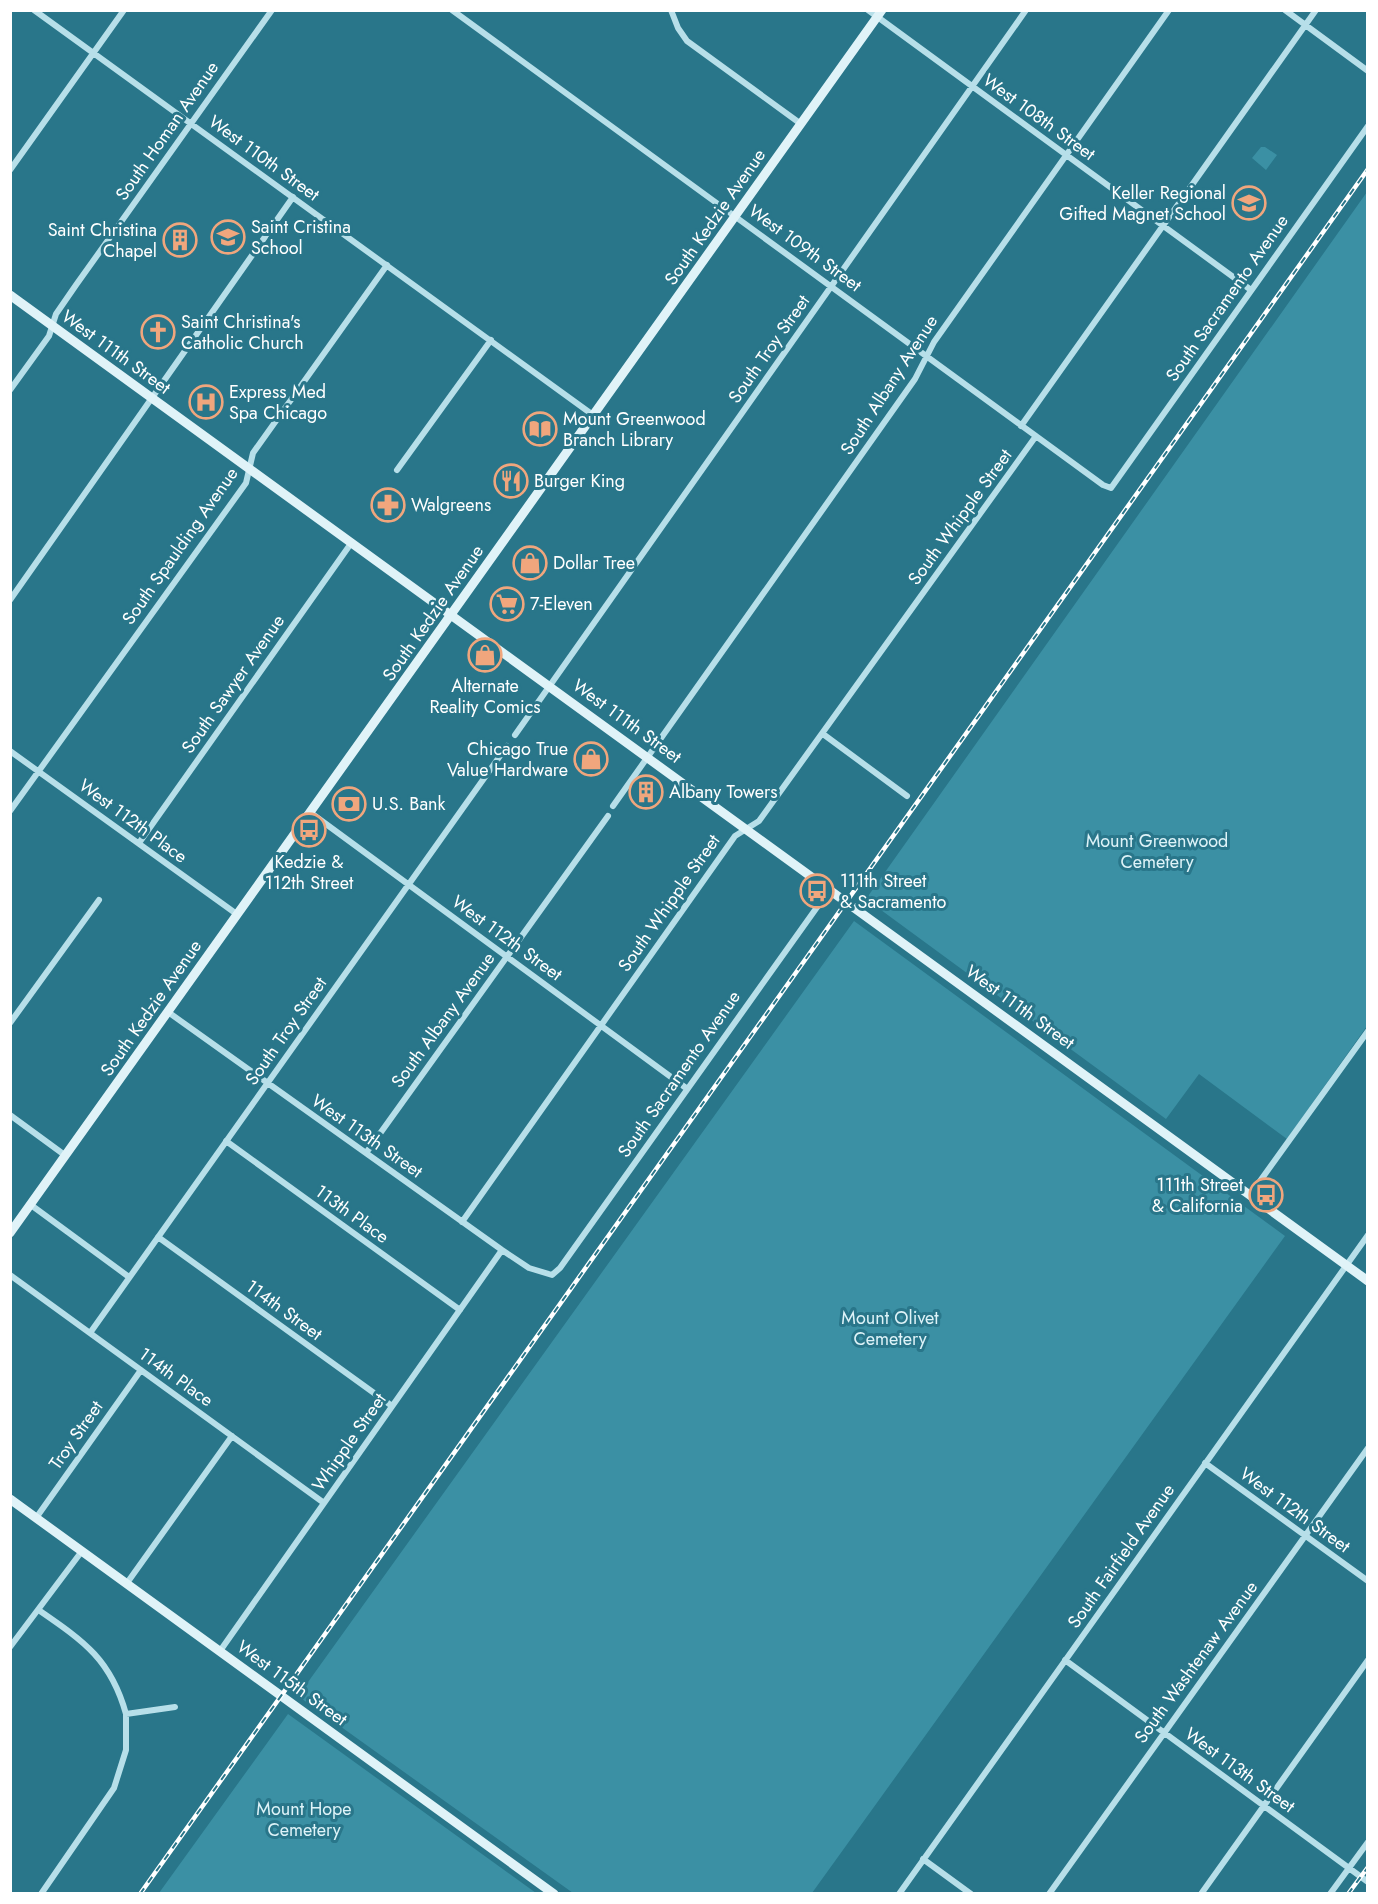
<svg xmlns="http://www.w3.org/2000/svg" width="1378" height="1904" viewBox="0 0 1378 1904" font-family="Jost,sans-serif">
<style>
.green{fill:#3b90a4}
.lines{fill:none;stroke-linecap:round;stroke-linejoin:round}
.street{stroke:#b7dfe9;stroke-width:6}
.secondary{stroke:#e0f3f8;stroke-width:9}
.rail-casing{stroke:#fff;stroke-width:4.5}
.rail{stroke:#29768a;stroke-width:2;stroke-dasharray:7;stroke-linecap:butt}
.labels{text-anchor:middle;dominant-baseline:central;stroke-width:6;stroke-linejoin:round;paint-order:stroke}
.street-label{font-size:18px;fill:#fff;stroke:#29768a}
.poi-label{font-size:18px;fill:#fff;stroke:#29768a;text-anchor:start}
.park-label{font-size:18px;fill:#def3f8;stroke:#29768a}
</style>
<rect width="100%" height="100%" fill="#29768a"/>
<path class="green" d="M1261,147H1265L1277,155L1266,170L1252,158Z
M1367,192V1026L1287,1139L1199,1074L1166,1119L866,899Z
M854,921L1285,1236L812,1893H573L298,1696Z
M288,1714L536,1893H159Z"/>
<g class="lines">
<path class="street" d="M34,10L593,415
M452,10L1103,485L1111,488L1368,126
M671,10L678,28L687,41L801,124
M868,10L1251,290
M1285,10L1368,71
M10,170L124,10
M10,390L49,336L56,314L76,285L272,10
M1021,426L1316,10
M397,470L491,340
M10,600L293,197
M823,734L907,796
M515,735L1026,10
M10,751L238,915
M613,806L915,379L934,342L1169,10
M10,811L246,483L253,453L387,265
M311,813L686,1088
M139,843L352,542
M168,1012L502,1250L529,1268L552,1275L560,1268L830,889
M10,1023L99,900
M10,1115L66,1156
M226,1141L460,1310
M366,1153L608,816
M1250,1195L1368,1031
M31,1205L129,1277
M462,1222L735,836L759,821L1036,436
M158,1237L392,1406
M10,1275L324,1503
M90,1333L507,746
M1205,1463L1368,1581
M36,1518L141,1370
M127,1583L232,1436
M40,1611C85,1642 111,1660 126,1714L175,1707
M10,1647L82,1551
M220,1651L502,1250
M1065,1660L1368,1882
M923,1859L971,1894
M41,1894L114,1788L126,1750V1714
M899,1894L1368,1235
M1049,1894L1368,1448
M1201,1894L1368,1660
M1330,1894L1368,1842"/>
<path class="secondary" d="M10,295L1368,1281
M10,1233L882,10
M10,1499L554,1894"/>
<g class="rail-casing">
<path id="rail" d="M140,1894L1368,169
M1348,1894L1368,1867"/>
</g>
<use href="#rail" class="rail"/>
</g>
<defs>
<g id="school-ring" transform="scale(1.725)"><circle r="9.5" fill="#29768a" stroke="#f0a67d" stroke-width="1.5"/><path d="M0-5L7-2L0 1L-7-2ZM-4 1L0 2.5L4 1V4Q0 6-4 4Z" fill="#f0a67d"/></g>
<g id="building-ring" transform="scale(1.725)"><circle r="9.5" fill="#29768a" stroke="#f0a67d" stroke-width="1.5"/><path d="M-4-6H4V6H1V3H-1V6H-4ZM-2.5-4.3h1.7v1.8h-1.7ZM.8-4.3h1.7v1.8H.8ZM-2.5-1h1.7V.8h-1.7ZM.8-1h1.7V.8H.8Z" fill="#f0a67d"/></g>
<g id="church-ring" transform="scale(1.725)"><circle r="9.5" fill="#29768a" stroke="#f0a67d" stroke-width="1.5"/><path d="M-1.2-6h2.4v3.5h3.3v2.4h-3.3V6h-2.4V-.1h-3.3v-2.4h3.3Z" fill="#f0a67d"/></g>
<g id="hospital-ring" transform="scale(1.725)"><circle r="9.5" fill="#29768a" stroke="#f0a67d" stroke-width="1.5"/><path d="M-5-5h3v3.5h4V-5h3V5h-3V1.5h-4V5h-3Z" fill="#f0a67d"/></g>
<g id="library-ring" transform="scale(1.725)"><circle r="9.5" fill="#29768a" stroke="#f0a67d" stroke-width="1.5"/><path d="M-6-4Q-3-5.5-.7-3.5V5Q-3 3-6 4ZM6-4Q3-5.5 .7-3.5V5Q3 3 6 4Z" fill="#f0a67d"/></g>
<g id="restaurant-ring" transform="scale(1.725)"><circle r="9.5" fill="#29768a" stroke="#f0a67d" stroke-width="1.5"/><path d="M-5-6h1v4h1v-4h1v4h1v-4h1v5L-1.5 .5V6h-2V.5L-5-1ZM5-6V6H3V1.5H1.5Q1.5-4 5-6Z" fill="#f0a67d"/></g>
<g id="pharmacy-ring" transform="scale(1.725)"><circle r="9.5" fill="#29768a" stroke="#f0a67d" stroke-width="1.5"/><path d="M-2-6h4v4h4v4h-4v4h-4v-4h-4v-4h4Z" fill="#f0a67d"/></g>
<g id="shop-ring" transform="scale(1.725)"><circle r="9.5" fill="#29768a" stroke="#f0a67d" stroke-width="1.5"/><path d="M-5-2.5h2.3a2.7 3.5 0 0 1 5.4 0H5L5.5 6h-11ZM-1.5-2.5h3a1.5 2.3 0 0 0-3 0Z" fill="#f0a67d"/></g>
<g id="supermarket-ring" transform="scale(1.725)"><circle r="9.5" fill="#29768a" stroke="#f0a67d" stroke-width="1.5"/><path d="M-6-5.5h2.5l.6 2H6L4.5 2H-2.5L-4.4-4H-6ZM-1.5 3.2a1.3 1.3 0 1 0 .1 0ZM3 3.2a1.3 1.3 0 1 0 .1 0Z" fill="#f0a67d"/></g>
<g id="bank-ring" transform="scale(1.725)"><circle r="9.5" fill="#29768a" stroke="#f0a67d" stroke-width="1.5"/><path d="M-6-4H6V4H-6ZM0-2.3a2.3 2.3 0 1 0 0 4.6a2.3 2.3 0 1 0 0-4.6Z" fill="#f0a67d"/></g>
<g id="bus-ring" transform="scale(1.725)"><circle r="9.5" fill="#29768a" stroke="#f0a67d" stroke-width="1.5"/><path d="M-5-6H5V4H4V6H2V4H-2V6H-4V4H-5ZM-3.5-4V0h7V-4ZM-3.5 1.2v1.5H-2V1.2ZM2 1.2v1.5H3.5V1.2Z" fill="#f0a67d"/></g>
</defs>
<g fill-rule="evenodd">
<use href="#school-ring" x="1249" y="203"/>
<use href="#school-ring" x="228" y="237"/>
<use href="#building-ring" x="180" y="240"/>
<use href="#church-ring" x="158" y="332"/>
<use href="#hospital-ring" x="206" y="402"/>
<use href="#library-ring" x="540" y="429"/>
<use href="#restaurant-ring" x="511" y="481"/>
<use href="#pharmacy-ring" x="388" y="505"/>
<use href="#shop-ring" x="530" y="563"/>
<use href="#supermarket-ring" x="507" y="604"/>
<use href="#shop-ring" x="485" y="655"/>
<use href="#shop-ring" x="591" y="759"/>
<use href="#building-ring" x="646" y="792"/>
<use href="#bank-ring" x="349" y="804"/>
<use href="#bus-ring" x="309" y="830"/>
<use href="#bus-ring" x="817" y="891"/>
<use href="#bus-ring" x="1266" y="1195"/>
</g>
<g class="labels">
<g class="street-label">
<text transform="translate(1039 117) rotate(36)">West 108th Street</text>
<text transform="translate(167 131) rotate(-55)">South Homan Avenue</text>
<text transform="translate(264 158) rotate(36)">West 110th Street</text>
<text transform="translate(715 217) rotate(-55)">South Kedzie Avenue</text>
<text transform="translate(805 248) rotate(36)">West 109th Street</text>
<text transform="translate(1227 298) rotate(-55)">South Sacramento Avenue</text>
<text transform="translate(769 349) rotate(-55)">South Troy Street</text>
<text transform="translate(116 352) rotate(36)">West 111th Street</text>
<text transform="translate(889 385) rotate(-57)">South Albany Avenue</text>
<text transform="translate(960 517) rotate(-54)">South Whipple Street</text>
<text transform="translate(180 546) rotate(-55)">South Spaulding Avenue</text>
<text transform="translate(433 613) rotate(-55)">South Kedzie Avenue</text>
<text transform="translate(233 684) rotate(-55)">South Sawyer Avenue</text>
<text transform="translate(627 721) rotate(36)">West 111th Street</text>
<text transform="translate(133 821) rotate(36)">West 112th Place</text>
<text transform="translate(669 903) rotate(-55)">South Whipple Street</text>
<text transform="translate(507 938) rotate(36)">West 112th Street</text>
<text transform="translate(1020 1007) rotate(36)">West 111th Street</text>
<text transform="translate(151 1008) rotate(-55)">South Kedzie Avenue</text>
<text transform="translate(443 1020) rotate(-54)">South Albany Avenue</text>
<text transform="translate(286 1031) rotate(-55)">South Troy Street</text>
<text transform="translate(679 1074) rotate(-55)">South Sacramento Avenue</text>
<text transform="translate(367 1136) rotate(35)">West 113th Street</text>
<text transform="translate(352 1214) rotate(36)">113th Place</text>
<text transform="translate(284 1310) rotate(36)">114th Street</text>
<text transform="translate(176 1377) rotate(36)">114th Place</text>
<text transform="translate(76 1435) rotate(-55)">Troy Street</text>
<text transform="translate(349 1442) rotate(-55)">Whipple Street</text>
<text transform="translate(1295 1510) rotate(36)">West 112th Street</text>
<text transform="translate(1121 1556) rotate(-55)">South Fairfield Avenue</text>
<text transform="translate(1196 1662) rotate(-54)">South Washtenaw Avenue</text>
<text transform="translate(292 1683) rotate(36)">West 115th Street</text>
<text transform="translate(1240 1770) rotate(36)">West 113th Street</text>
</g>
<g class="poi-label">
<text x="1226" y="193" text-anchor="end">Keller Regional<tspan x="1226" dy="21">Gifted Magnet School</tspan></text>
<text x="251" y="227">Saint Cristina<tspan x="251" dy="21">School</tspan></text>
<text x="157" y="230" text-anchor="end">Saint Christina<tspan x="157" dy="21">Chapel</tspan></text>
<text x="181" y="322">Saint Christina's<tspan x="181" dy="21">Catholic Church</tspan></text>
<text x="229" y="392">Express Med<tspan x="229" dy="21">Spa Chicago</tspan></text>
<text x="563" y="419">Mount Greenwood<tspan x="563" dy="21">Branch Library</tspan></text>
<text x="534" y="481">Burger King</text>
<text x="411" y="505">Walgreens</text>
<text x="553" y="563">Dollar Tree</text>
<text x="530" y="604">7-Eleven</text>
<text x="485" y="686" text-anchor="middle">Alternate<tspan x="485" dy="21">Reality Comics</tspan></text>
<text x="568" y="749" text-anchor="end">Chicago True<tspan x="568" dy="21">Value Hardware</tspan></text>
<text x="669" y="792">Albany Towers</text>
<text x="372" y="804">U.S. Bank</text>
<text x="309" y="862" text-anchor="middle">Kedzie &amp;<tspan x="309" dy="21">112th Street</tspan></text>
<text x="840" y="881">111th Street<tspan x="840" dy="21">&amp; Sacramento</tspan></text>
<text x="1243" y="1185" text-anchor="end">111th Street<tspan x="1243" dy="21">&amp; California</tspan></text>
</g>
<g class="park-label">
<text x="1157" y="841">Mount Greenwood<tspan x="1157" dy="21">Cemetery</tspan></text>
<text x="890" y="1318">Mount Olivet<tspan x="890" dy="21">Cemetery</tspan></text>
<text x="304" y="1809">Mount Hope<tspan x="304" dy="21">Cemetery</tspan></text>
</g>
</g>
<rect width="1378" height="1904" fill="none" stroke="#ffffff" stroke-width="24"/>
</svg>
